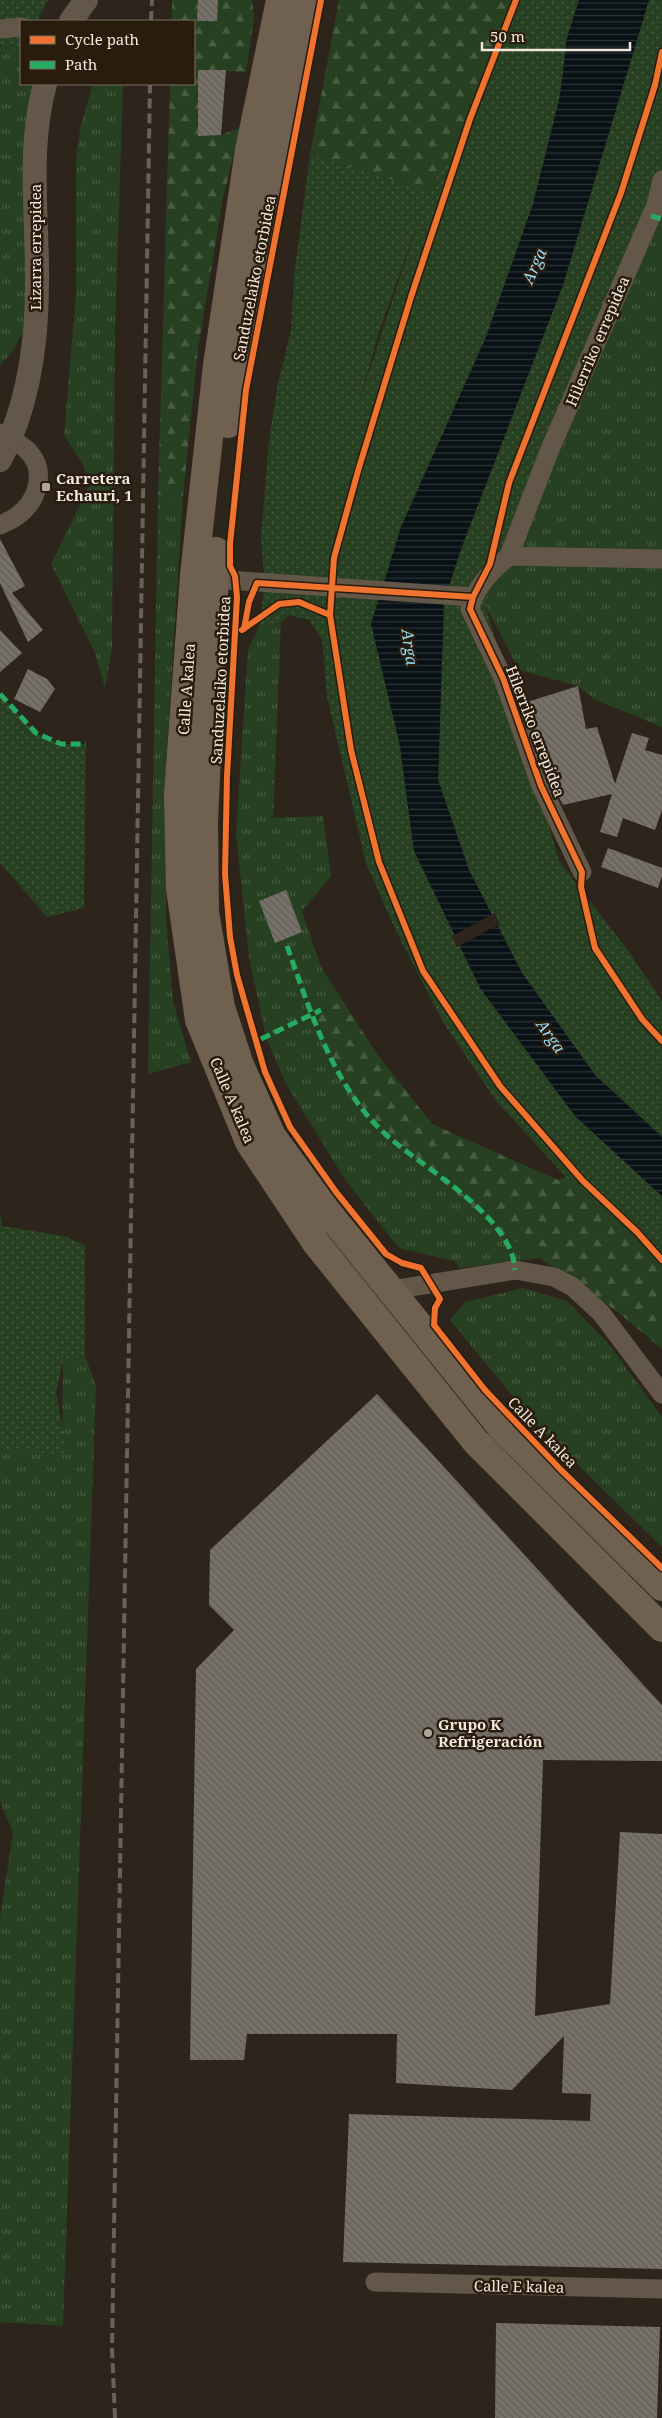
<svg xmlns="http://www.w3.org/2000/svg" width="662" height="2418" viewBox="0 0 662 2418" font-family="'Noto Serif',serif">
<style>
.grass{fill:url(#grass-tufts)}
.forest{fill:url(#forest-firs)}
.park{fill:url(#park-dots);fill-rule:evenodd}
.water{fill:url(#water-rules)}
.pier{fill:#2d251c}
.building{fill:url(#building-back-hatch)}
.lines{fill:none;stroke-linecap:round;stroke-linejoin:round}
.minor{stroke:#635749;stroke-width:19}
.tertiary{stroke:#635749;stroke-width:24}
.secondary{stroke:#6f6050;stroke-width:28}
.rail{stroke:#6a6158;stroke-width:4;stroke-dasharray:10 5;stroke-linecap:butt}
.quiet{stroke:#26ab63;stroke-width:5;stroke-dasharray:10 5;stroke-linecap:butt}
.cycleway-casing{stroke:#291c0c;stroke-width:9}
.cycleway{stroke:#ef722f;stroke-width:6}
.poi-dot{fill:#ada49a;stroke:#291c0c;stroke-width:2}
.labels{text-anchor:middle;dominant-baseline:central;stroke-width:5;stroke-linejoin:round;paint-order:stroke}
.street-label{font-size:15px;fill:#f2e8de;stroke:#291c0c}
.poi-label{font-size:15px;font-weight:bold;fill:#f2e8de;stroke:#291c0c;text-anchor:start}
.water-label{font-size:16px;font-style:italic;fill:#94ddf8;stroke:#291c0c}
</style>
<defs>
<pattern id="grass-tufts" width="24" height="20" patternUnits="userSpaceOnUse" patternTransform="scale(1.25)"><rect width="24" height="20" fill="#284022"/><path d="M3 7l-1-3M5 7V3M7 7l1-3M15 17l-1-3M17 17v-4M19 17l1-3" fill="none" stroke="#485c42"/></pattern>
<pattern id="forest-firs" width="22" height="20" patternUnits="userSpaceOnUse" patternTransform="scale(1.25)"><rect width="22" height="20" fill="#284022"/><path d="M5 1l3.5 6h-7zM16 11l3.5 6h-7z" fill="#485c42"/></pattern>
<pattern id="park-dots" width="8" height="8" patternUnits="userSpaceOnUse" patternTransform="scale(1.25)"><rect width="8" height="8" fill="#284022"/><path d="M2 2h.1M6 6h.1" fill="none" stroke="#485c42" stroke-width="1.8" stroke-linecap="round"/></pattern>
<pattern id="water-rules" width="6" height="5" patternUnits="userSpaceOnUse" patternTransform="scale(1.25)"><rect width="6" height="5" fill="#081115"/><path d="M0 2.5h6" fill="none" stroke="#2c3437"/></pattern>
<pattern id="building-back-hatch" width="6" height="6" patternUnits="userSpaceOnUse" patternTransform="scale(1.25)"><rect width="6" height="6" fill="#78716a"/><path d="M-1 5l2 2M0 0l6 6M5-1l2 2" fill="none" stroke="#605c56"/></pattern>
</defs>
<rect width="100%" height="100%" fill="#2d251c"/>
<path class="grass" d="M21,42V84H51L36,308L12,352L0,365V49Z
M93,84H123L115,333L112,648L105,688L95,653L51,564L90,484L83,464L64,435L76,293V161L80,128Z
M662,210V727L596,700L578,686L519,670L485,604L509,556Z
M158,495L183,496L166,764V917L173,1002L191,1062L148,1074Z
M281,622L273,818L323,816L331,876L302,911L321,967L343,1001L313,1015L346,1088L382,1131L499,1230L540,1258L459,1268L455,1261L399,1248L346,1181L286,1084L266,1037L249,957L236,834L248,649L259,626Z
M523,1288L567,1301L608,1343L662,1417V1547L534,1422L450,1320L465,1302Z
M85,1356L96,1386L63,2326L0,2322V1918L13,1832L0,1802V1447L62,1451L63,1360Z"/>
<path class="forest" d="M172,0H252L254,18L246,72L198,70V135H221L240,128L223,198L198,349L183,496L158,495L170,84H194V21H172Z
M339,0H512L470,119L429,191L310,155Z
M343,1001L377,1054L432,1124L558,1180L566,1177L583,1181L637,1232L662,1260V1349L618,1312L499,1230L382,1131L346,1088L313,1015Z"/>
<path class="park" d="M0,0H48L37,21H21V42L0,49Z
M512,0H579L567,38L560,96L533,204L486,337L401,527L400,746L414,851L575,1116L662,1196V1260L637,1232L566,1177L496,1101L443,1022L396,931L366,863L327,696L322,639L309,620L289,615L281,622L259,626L265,584L261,538L269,441L278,383L291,331L294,276L310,155L429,191L470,119ZM418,222V223L359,402L379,332Z
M649,0H662V203L509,556L485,604L559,861L627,949L662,1001V1137L595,1075L522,973L469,870L438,780L444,601L461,549L563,285Z
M0,694L36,733L61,744H86L84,908L47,917L0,863Z
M0,1213L2,1226L64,1236L85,1245V1356L63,1360L56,1392L67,1455L0,1449Z"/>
<path class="water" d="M579,0H649L563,285L461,549L444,601L438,780L469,870L522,973L595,1075L662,1137V1196L575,1116L480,988L414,851L400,746L371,624L401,527L486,337L533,204L560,96L567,38Z"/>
<path class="pier" d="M495,913L500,924L457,947L452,936Z"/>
<path class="building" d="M198,0H218L217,21H197Z
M198,70H226L221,135L198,136Z
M0,539L25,586L12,593L43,630L28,642L0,583Z
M0,630L22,653L0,672Z
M28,669L47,679L55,689L40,712L14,699Z
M578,686L586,729L597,727L615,784L632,733L649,738L645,750L662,755V810L655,830L623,818L617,837L600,832L612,794L563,805L551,782L524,703Z
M608,848L662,868V876L658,888L601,867Z
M286,890L302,932L275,943L259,901Z
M377,1394L662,1705V1761L543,1760L535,2016L610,2004L620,1832L662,1834V2269L343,2262L349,2114L590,2121L591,2094L562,2093L564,2036L512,2090L396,2083L397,2034H247L244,2060H190L196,1669L234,1630L209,1605L210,1550Z
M496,2323L660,2327L657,2418H495Z"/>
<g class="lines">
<path class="minor" d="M0,29L21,27
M0,433C9,438 22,444 29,452C47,472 37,502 17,516C12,520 6,522 0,525
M509,556L662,559
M213,579L473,597
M582,872L541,786L503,678L470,609C474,588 492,570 509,556L548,454L656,205L662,180
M392,1290L515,1270L554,1277L573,1287L601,1313L662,1394
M375,2282L662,2289"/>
<path class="tertiary" d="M71,21L86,0
M0,460C28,407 37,343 37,284C38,217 27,149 45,84"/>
<path class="secondary" d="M280,0L249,150L217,365L194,575L178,794L180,889L199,1020L249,1142L316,1243L476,1442L662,1628
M228,424L275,149L308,0
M216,551L204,821L205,912L221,1007L240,1065L272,1136L326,1210L501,1427L662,1587"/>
<path class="rail" d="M151,21L152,0
M115,2418L112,2349L150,84"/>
<path class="quiet" d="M651,216L662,219
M0,694L36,733L61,744H86
M287,946C310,1010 332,1083 382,1131C418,1166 512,1214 515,1270
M261,1039L321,1010"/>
<g class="cycleway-casing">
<path id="cycleway" d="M321,0L246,390L230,544V566L235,576L237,597L227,776L225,874L230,937L237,975L265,1072L290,1127L336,1192L386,1254L402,1263L421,1268L440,1299L435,1308L434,1325L485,1390L561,1470L662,1568
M516,0L470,119L411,297L358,471L334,558L330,615L351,750L379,862L423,971L500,1086L583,1181L637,1232L662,1260
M662,52L655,85L621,193L509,483L490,564L473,597L470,609L503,678L541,786L582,872L581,887L595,948L642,1019L662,1041
M244,629L249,602L257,583L473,597
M242,630L279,604L299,602L330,615"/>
</g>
<use href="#cycleway" class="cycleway"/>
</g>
<g class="poi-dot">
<rect x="41" y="482" width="10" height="10" rx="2.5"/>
<circle cx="428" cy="1733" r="5"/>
</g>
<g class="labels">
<g class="street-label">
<text transform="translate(35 247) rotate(-90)">Lizarra errepidea</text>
<text transform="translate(254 278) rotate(-79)">Sanduzelaiko etorbidea</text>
<text transform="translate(597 341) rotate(-67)">Hilerriko errepidea</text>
<text transform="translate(220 680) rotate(-87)">Sanduzelaiko etorbidea</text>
<text transform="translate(186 689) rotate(-86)">Calle A kalea</text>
<text transform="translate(536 731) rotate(69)">Hilerriko errepidea</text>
<text transform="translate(233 1100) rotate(67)">Calle A kalea</text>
<text transform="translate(543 1432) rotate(46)">Calle A kalea</text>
<text transform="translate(519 2286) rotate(1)">Calle E kalea</text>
</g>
<g class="poi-label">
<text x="56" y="478">Carretera<tspan x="56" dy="17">Echauri, 1</tspan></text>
<text x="438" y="1724">Grupo K<tspan x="438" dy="17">Refrigeración</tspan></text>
</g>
<g class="water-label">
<text transform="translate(534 266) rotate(-66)">Arga</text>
<text transform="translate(410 647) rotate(82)">Arga</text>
<text transform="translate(551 1036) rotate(55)">Arga</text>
</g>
</g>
<rect x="20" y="20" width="175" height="65" fill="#291c0c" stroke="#796e60"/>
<rect x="30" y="36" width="25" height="8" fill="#ef722f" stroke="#796e60"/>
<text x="65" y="45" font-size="15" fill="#f2e8de">Cycle path</text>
<rect x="30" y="61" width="25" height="8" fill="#26ab63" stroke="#796e60"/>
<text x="65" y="70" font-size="15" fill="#f2e8de">Path</text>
<path d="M482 42v8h148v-8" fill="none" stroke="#f2e8de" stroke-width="2.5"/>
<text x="490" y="42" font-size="15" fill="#f2e8de" stroke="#291c0c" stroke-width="4" paint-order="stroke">50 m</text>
</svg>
